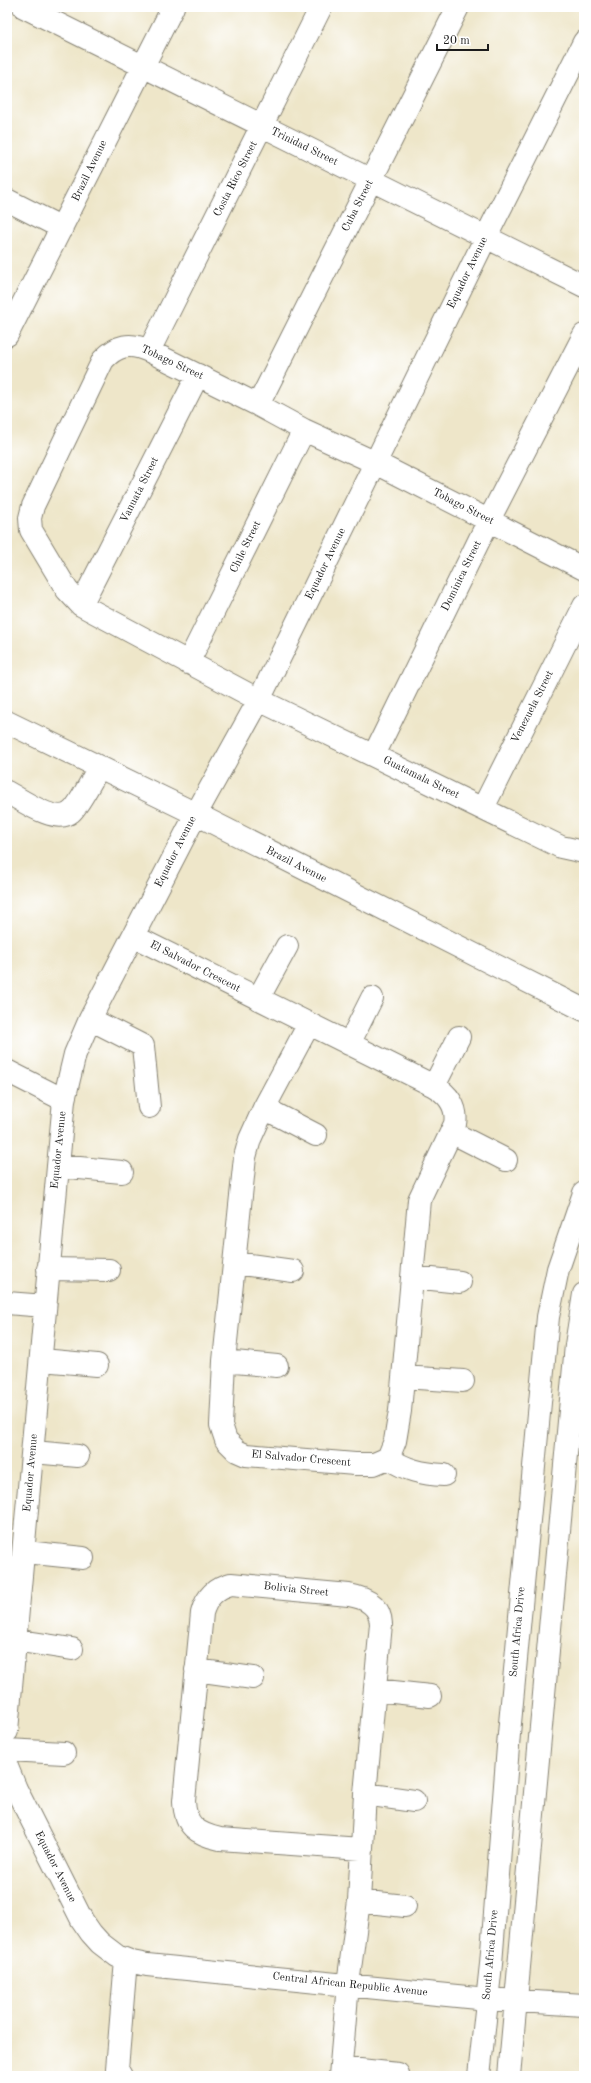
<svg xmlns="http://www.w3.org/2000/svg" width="591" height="2083" viewBox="0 0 591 2083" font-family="'Old Standard TT',serif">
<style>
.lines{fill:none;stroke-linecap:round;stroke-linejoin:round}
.minor-casing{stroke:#858172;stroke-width:24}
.minor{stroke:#fff;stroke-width:22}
.labels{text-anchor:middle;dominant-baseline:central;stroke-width:3.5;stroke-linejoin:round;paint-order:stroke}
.street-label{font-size:11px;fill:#1c1c1c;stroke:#fff}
</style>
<rect width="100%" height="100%" fill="#fff"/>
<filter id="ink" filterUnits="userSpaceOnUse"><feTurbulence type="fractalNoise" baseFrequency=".025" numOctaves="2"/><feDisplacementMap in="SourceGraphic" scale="8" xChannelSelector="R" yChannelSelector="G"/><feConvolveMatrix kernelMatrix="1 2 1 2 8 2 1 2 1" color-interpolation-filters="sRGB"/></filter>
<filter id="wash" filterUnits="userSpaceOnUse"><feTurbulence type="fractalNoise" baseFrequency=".012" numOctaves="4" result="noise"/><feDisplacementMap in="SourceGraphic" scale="16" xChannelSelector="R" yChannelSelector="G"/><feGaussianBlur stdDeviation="0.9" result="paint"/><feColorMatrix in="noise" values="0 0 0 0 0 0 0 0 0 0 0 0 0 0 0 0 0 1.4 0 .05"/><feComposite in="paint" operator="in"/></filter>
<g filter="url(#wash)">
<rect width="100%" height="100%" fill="#eee6c9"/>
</g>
<g filter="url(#ink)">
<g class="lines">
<g class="minor-casing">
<path id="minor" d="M24,7L584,286
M7,200L62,228
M7,335L173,7
M149,351L321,7
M258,405L458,7
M584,569L376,463L304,430L258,405L149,351C130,342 117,345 103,360L33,506L30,518L31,530L67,590L81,605L259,700L561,847L584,852
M81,605L198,375
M188,663L304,430
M7,722L196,814L584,1010
M374,755L489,520L584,335
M7,792C22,800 56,825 71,812C78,807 94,776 99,767
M483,808L584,606
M133,936L434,1086C448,1094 458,1107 455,1124L419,1200L400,1411L395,1441L388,1458L374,1464H355L246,1455L237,1451L226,1440L221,1425L224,1361L245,1157L250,1139L264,1108L309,1024
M258,999L287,946
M90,1019L143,1046L149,1107
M349,1044L372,998
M7,1071L64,1100
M434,1086L459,1037
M264,1108L316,1135
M451,1132L506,1160
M58,1166L122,1172
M235,1263L293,1271
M48,1269L109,1270
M413,1277L460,1282
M7,1303L45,1306
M42,1360L97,1365
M224,1361L277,1366
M403,1377L463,1381
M33,1452L78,1456
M388,1458C406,1470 422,1474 444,1475
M25,1552L83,1558
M14,1640L72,1649
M196,1670L253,1678
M375,1690L430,1696
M7,1731L64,1100L75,1054L90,1019L196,814L259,700L486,237L584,42
M7,1750L64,1753
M7,1767L16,1789L82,1920L91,1933L100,1943L117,1956L132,1962L147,1965L487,1999L584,2005
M365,1794L414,1801
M359,1901L405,1906
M341,2068L398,2074
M121,2076L117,2069L126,1960
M340,2076L348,1984L359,1901L365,1794L381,1624C380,1605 366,1598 349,1595L231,1584C215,1588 206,1598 202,1613L184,1801C185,1826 197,1834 220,1839L361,1849
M479,2076L491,1964L509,1734L548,1317L558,1269L584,1193
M509,2076L576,1345L584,1294"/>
</g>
<use href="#minor" class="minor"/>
</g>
</g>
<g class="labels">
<g class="street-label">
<text transform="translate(304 147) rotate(26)">Trinidad Street</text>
<text transform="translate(90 171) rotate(-64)">Brazil Avenue</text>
<text transform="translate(236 179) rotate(-63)">Costa Rico Street</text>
<text transform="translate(358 206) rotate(-63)">Cuba Street</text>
<text transform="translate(468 273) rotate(-64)">Equador Avenue</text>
<text transform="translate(172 363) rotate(25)">Tobago Street</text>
<text transform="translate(140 490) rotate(-63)">Vanuata Street</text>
<text transform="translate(463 507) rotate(27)">Tobago Street</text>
<text transform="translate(246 547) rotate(-64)">Chile Street</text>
<text transform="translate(326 564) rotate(-64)">Equador Avenue</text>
<text transform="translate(462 576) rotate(-64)">Dominica Street</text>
<text transform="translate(533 707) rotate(-63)">Venezuela Street</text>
<text transform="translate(421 778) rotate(26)">Guatamala Street</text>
<text transform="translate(176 852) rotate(-63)">Equador Avenue</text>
<text transform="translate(296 865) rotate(27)">Brazil Avenue</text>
<text transform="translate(195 967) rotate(27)">El Salvador Crescent</text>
<text transform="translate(59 1150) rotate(-84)">Equador Avenue</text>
<text transform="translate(301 1459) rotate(5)">El Salvador Crescent</text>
<text transform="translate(31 1473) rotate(-85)">Equador Avenue</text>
<text transform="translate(296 1590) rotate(6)">Bolivia Street</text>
<text transform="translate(518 1632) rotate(-85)">South Africa Drive</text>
<text transform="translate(55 1867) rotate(63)">Equador Avenue</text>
<text transform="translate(491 1955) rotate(-85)">South Africa Drive</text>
<text transform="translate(350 1985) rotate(6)">Central African Republic Avenue</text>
</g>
</g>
<rect width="591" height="2083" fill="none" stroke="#fff" stroke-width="24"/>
<path d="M437 44v6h51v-6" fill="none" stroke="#1c1c1c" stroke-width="2"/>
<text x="443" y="44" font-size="12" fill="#1c1c1c" stroke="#ffffff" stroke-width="3" paint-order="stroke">20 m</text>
</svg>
